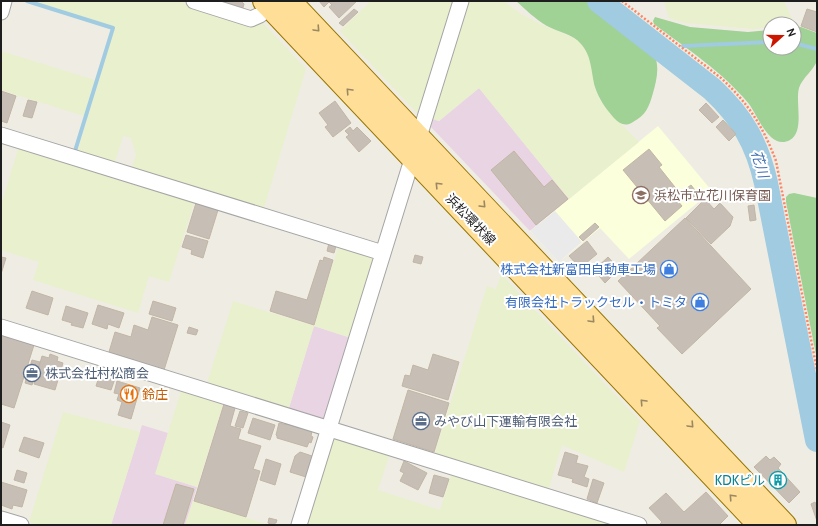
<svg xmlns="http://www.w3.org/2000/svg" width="818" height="526" viewBox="0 0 818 526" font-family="Cabin,'Noto Sans JP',sans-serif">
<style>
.industrial{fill:#e9d4e3}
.education{fill:#fbffdc}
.farmland{fill:#e9f0cd}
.forest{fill:#a0d195}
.parking{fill:#eaeaea}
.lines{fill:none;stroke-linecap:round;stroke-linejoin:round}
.stream{stroke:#a0cbe0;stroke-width:4}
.river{stroke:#a0cbe0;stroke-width:24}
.building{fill:#c7bfb6;stroke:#c2b5a4}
.minor-casing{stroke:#a5a5a5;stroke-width:17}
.primary-casing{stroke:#977500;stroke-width:24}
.path{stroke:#ff8564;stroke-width:2.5;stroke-dasharray:2 2;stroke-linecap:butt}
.minor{stroke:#fff;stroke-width:15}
.primary{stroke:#ffde98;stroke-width:22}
.oneway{stroke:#9a8861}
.labels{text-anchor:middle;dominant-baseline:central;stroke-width:4;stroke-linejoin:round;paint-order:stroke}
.education-label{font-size:13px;fill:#785e54;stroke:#fff;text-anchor:start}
.street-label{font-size:13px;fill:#1e1e1e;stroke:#fff}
.shop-label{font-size:13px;fill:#366cbe;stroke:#fff;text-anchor:end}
.service-label{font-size:13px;fill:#4e5e75;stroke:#fff;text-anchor:start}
.food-label{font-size:13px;fill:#c56008;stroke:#fff;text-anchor:start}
.culture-label{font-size:13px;fill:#0d838f;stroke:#fff;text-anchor:end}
.water-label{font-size:14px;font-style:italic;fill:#4470b3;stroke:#fff}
</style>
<rect width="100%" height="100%" fill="#efede3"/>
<path class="industrial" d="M479,88L569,199L530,231L431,127L433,119L439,121Z
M314,326L351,338L326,419L321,421L288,411Z
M142,425L168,433L156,474L197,487L185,525H111Z"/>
<path class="education" d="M658,126L712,191L629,259L600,228L559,262L530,231Z"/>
<path class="farmland" d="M34,1H178L245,23L262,22L306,69L263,211L131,170L136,155L131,138L123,136L114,165L77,153L115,27Z
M371,1H453L418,114L340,31Z
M469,1H503L521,14L540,24L572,37L580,42L586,50L590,60L595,87L600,100L610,113L639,142L569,199L479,88L439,121L433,119Z
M664,1H784L794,23L770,24V27L753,29L686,23L669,18Z
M1,51L95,80L84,116L1,90Z
M19,146L195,200L169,282L149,276L138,313L33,280L39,262L1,250V205Z
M339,245L372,255L375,260L351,338L314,326L288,411L206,386L233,301L314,326Z
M501,274L640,421L624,472L562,445L548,491L434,456L487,286L496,289Z
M182,388L224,401L197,487L155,474Z
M63,412L140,432L111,525H38L29,522Z
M337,436L390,453L378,490L440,510L452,472L623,525H306L332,439Z
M193,501L269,525H185Z"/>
<path class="forest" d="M516,1H588L651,50C661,62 657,79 653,93C649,107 646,115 633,122C625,127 620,124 614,118C606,109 599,99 595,87C591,72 592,56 581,44C573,34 558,32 547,26C535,19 525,9 516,1Z
M655,17L690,27L748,32L770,30V48H794V26L801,27L817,33C817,41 818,52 817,60C815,69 802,78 799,88C795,102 805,131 790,140C770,151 758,116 749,104C723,72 687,49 654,24L653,21Z
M794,193L817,198V360L786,202V197L789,194Z"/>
<path class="parking" d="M555,211L582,242L559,262L530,231Z"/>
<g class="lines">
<path class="stream" d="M27,1L113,28L75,151
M794,43L817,49
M683,46L770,42
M658,47H667"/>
<path class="river" d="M599,1L712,89C742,117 757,143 766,183L817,440"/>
</g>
<path class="building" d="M212,1H241L244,4L242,11Z
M319,1H357L339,18L329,7L332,5L329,2L324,7Z
M354,9L358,12L343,26L339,23Z
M807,9L817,12V32L801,26Z
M1,91L16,96L7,123L1,121Z
M28,100L37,102L32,118L23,116Z
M335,101L351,123L333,137L325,127L328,125L319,113Z
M706,103L719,117L712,123L699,110Z
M723,120L736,134L729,141L716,127Z
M350,127L353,131L357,127L371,141L359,152L346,137L349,135L345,131Z
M649,149L662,165L659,167L682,196L677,200L682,206L665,221L623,170Z
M514,151L544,187L552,180L568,199L536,225L491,170Z
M691,185L698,194L690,200L683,191Z
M705,199L714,209L720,203L733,217L730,226L711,244L686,218Z
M196,203L218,210L209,239L187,232Z
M754,205L756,220L750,221L748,206Z
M685,218L751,289L682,354L657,328L660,326L618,281Z
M595,223L599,227L583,241L579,237Z
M186,235L208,241L203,258L191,254L192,250L182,247Z
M587,241L597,254L580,268L569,256Z
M329,243L336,246L334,253L327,251Z
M415,255L423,257L421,264L413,262Z
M1,257L6,258L1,274Z
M324,257L333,260L314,325L270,311L276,291L307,300L320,260L323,261Z
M608,257L619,269L605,283L594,270Z
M32,291L53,298L48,315L26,308Z
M153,301L176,308L172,321L149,314Z
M98,305L124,313L119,328L108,324L107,329L92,324Z
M66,306L88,313L83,328L71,325L72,323L62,320Z
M152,317L178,325L164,370L109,352L115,332L131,337L134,325L148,330Z
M189,327L198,330L196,335L187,333Z
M1,335L34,345L14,408L1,404Z
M50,354L58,357L57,361L63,363L55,390L34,384L42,356L49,358Z
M433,354L459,362L448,400L402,386L405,375L410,376L413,365L428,370Z
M32,360L40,362L32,385L25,383Z
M102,368L117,373L111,390L96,386Z
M117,381L140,388L131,419L118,415L122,402L117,400L119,394L114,393Z
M408,390L449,403L434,452L393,439Z
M224,404L235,408L230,426L241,429L238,439L261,446L253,469L260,471L246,517L194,501Z
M240,411L248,413L243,428L235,426Z
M253,418L275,425L270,440L248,433Z
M1,422L10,425L3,448L1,447Z
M279,423L287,425V424L312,431L311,436L313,437L311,443L309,442L307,447L277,438V436L276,435Z
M24,437L44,443L39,458L19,451Z
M300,452L312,456L306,477L290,472L295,456Z
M565,452L578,456L576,463L588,466L584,477L589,479L587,487L572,482L573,479L558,475Z
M766,456L770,460L774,457L781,464L778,468L800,492L789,503L754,467Z
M266,459L281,464L275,485L260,480Z
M404,461L427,473L418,490L400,481L404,473L400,471Z
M17,470L27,473L24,483L14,480Z
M434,475L449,479L443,497L429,493Z
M593,479L604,483L597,503L587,499Z
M1,482L27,490L22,507L13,505L12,509L1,505Z
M176,484L194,489L183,525H163Z
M706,492L728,516L719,525H659L662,522L649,508L666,493L684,512Z
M815,502L817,507V521L811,504Z
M269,518L277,520L276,523H275L274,525L268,523Z"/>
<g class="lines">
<g class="minor-casing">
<path id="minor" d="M194,1L251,19L260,15L269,7
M1,12L4,1
M1,135L383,253
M1,327L639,525
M1,519L21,525
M299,525L461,1"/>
</g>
<g class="primary-casing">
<path id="primary" d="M264,1L759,525
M290,1L785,525"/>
</g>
<path class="path" d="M622,1L721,78C748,103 763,126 776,161L817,370"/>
<use href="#minor" class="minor"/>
<use href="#primary" class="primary"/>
</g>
<defs><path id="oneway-chevron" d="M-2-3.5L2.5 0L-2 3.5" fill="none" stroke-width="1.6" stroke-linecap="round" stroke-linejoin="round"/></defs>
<g class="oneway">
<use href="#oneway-chevron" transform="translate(317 29) rotate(47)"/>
<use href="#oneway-chevron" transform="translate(349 91) rotate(-133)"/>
<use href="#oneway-chevron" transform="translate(438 185) rotate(-134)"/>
<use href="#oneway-chevron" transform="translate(483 205) rotate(46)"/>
<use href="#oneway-chevron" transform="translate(592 320) rotate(47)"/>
<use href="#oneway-chevron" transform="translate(643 402) rotate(-133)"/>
<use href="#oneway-chevron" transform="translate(691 425) rotate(47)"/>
<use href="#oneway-chevron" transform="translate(732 497) rotate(-133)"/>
</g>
<defs>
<g id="school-ring" transform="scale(0.9)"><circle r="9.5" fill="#fff" stroke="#8d6e63" stroke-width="1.5"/><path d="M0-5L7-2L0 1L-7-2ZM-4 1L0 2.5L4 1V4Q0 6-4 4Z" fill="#8d6e63"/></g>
<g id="shop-ring" transform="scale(0.9)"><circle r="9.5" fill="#fff" stroke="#3f7fe0" stroke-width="1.5"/><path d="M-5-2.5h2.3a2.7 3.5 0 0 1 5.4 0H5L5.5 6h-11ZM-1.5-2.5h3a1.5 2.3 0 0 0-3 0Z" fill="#3f7fe0"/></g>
<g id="office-ring" transform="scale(0.9)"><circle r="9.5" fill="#fff" stroke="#5c6f8a" stroke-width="1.5"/><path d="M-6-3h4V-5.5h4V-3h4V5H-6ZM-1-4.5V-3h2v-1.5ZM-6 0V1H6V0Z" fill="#5c6f8a"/></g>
<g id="restaurant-ring" transform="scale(0.9)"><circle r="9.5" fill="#fff" stroke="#e8710a" stroke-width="1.5"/><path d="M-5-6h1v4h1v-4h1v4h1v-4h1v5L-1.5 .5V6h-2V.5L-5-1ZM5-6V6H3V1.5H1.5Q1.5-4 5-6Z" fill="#e8710a"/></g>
<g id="building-ring" transform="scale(0.9)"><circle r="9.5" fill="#fff" stroke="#0f9aa8" stroke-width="1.5"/><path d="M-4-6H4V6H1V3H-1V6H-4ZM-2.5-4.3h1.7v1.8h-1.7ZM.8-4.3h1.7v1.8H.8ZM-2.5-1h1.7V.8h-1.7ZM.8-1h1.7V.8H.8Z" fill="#0f9aa8"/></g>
</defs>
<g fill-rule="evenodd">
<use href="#school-ring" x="641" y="195"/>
<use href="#shop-ring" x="669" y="269"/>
<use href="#shop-ring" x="700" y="302"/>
<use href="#office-ring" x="32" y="373"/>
<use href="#restaurant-ring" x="129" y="394"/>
<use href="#office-ring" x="421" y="421"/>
<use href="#building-ring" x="778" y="480"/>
</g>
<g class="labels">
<g class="education-label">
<text x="654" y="195">浜松市立花川保育園</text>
</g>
<g class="street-label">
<text transform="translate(471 219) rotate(46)">浜松環状線</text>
</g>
<g class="shop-label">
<text x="656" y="269">株式会社新富田自動車工場</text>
<text x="687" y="302">有限会社トラックセル・トミタ</text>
</g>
<g class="service-label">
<text x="45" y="373">株式会社村松商会</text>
<text x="434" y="421">みやび山下運輸有限会社</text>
</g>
<g class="food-label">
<text x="142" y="394">鈴庄</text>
</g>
<g class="culture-label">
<text x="765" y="480">KDKビル</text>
</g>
<g class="water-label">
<text transform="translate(760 164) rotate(73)">花川</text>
</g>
</g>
<rect width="818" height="526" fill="none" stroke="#1e1e1e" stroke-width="4"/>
<g transform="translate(782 36) rotate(69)"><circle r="19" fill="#ffffff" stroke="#a5a5a5"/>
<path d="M0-3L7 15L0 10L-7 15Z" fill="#cb1600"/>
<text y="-6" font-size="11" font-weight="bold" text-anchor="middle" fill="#1e1e1e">N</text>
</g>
</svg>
